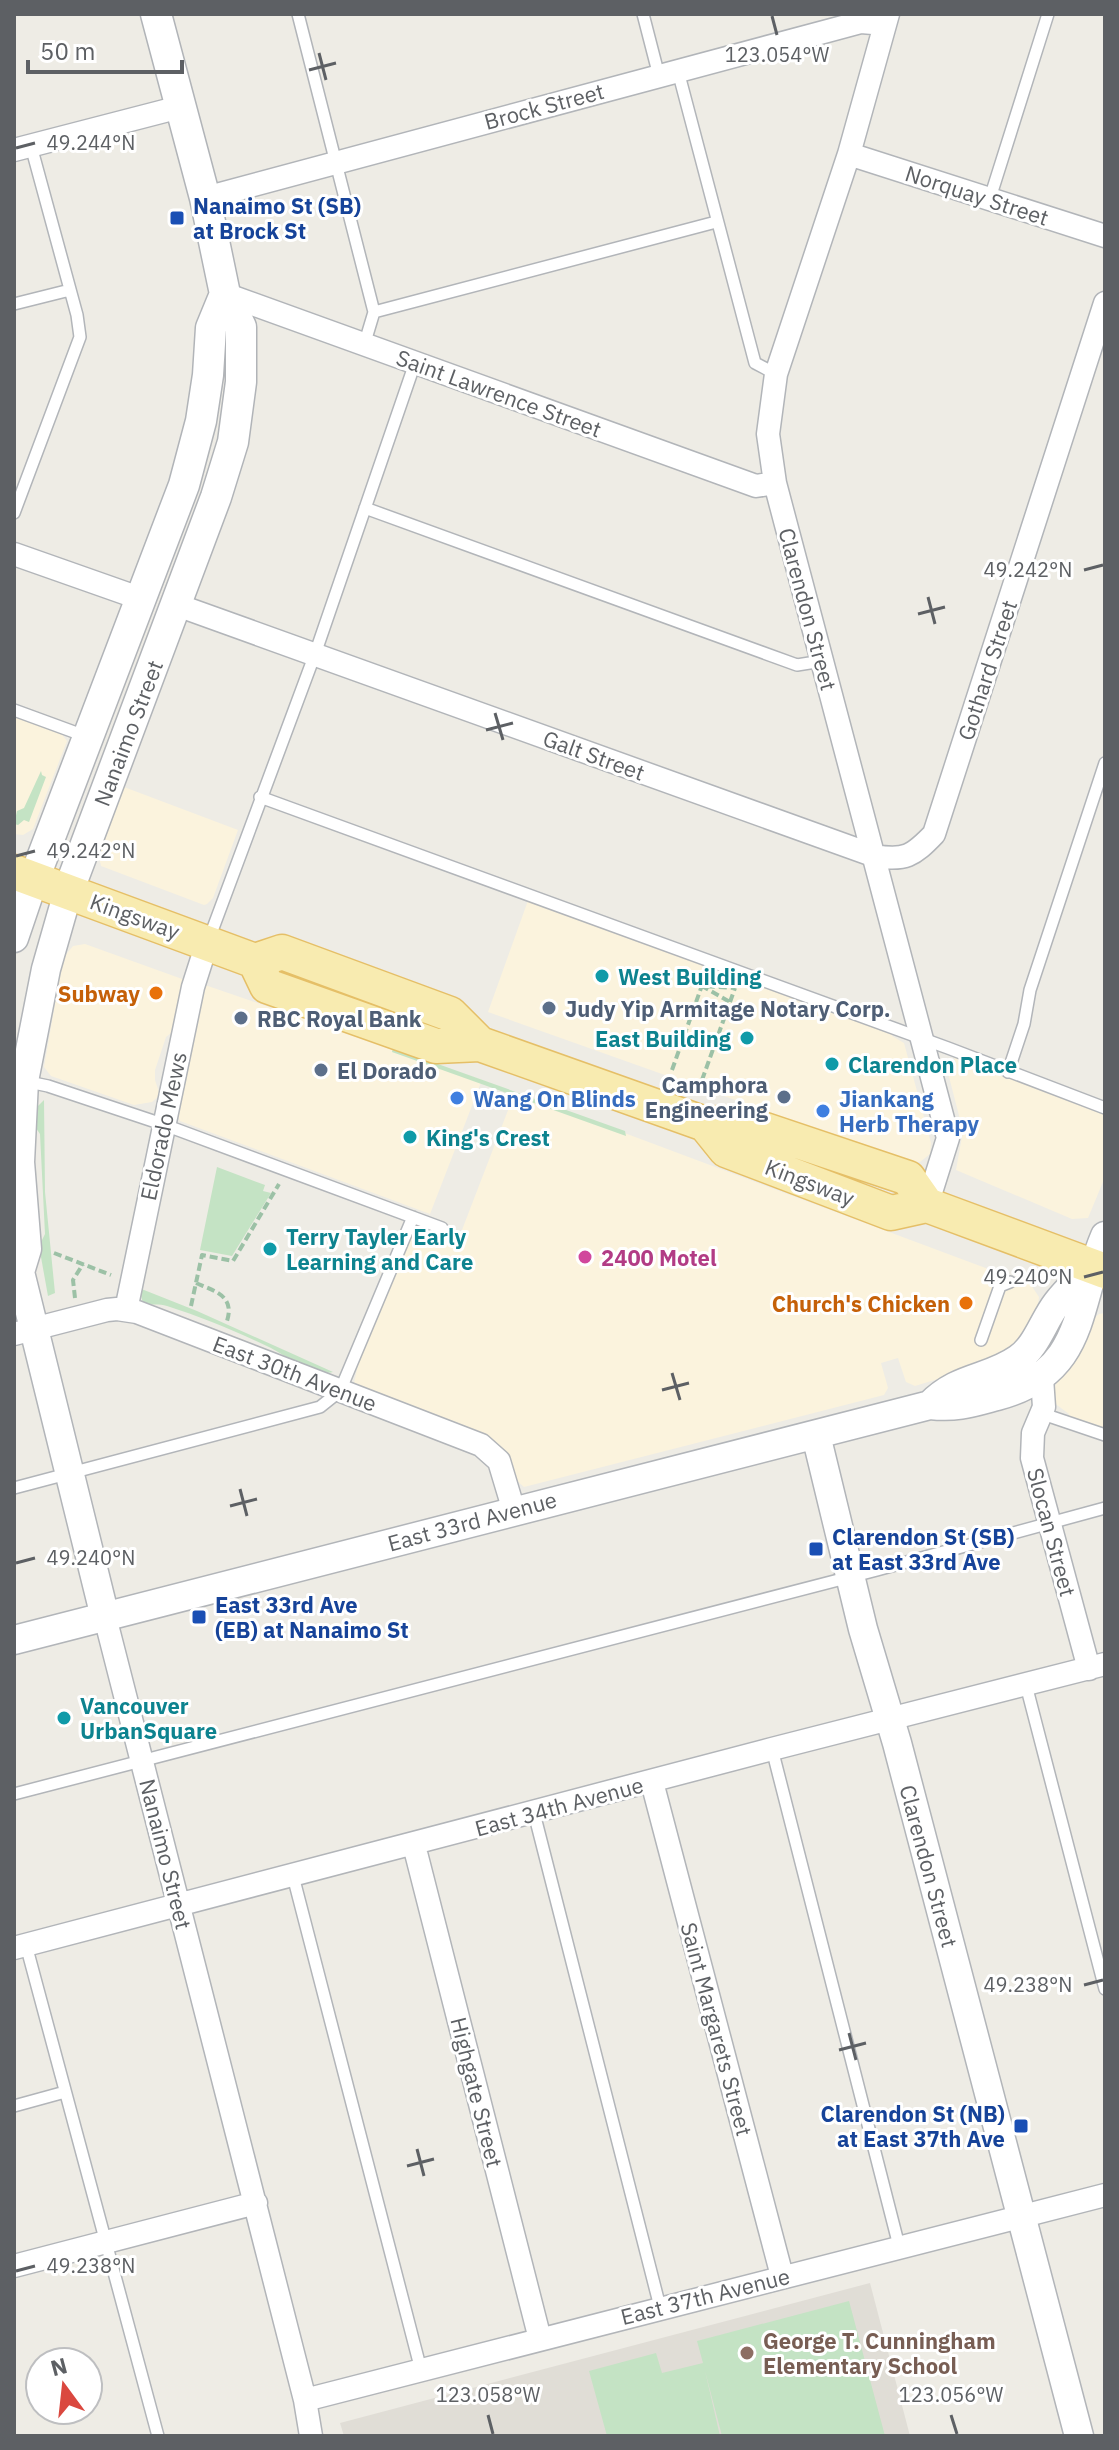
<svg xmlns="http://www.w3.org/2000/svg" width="1119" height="2450" viewBox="0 0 1119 2450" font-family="'IBM Plex Sans',sans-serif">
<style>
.commercial{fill:#fbf3dd}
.education{fill:#e0ddd6}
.green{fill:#c4e3c4}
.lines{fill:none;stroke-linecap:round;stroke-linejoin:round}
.service-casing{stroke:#b2b5b9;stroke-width:14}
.minor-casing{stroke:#b2b5b9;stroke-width:25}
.tertiary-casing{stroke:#b2b5b9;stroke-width:31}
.secondary-casing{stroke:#b1b4b8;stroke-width:33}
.primary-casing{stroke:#e5bf67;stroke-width:37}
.path{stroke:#9cc1a6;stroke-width:4;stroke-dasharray:8 4;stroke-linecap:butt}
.service{stroke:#fff;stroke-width:11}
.minor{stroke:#fff;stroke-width:22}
.tertiary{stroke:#fff;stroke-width:28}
.secondary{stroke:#fff;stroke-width:30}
.primary{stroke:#f8ebb0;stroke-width:34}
.ticks{fill:none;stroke:#5d6064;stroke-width:3}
.transit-dot{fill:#1a4fb4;stroke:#fff;stroke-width:3}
.culture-dot{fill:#0f9aa8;stroke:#fff;stroke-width:3}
.food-dot{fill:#e8710a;stroke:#fff;stroke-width:3}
.service-dot{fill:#5c6f8a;stroke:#fff;stroke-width:3}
.shop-dot{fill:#3f7fe0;stroke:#fff;stroke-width:3}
.hotel-dot{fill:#d1479c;stroke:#fff;stroke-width:3}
.education-dot{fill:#8d6e63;stroke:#fff;stroke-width:3}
.labels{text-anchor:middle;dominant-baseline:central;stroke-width:6;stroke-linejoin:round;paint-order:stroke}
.street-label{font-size:22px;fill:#5d6064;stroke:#fff}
.transit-label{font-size:22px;font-weight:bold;fill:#164399;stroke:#fff;text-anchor:start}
.culture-label{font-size:22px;font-weight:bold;fill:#0d838f;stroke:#fff;text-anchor:start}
.food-label{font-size:22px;font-weight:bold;fill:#c56008;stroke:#fff;text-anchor:end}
.service-label{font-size:22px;font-weight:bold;fill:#4e5e75;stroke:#fff;text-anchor:start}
.shop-label{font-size:22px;font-weight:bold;fill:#366cbe;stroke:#fff;text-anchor:start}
.hotel-label{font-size:22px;font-weight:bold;fill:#b23c85;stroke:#fff;text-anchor:start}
.education-label{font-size:22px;font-weight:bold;fill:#785e54;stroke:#fff;text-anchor:start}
.ticks-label{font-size:20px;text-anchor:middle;fill:#5d6064;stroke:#fff;stroke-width:6;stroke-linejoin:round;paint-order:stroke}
</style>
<rect width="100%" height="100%" fill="#eeece5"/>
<path class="commercial" d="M14,716L60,732L67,741L33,829L23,835L14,834Z
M124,787L238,830L213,898L207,904L204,905L101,866L98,852Z
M530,895L890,1026L892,1036L904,1043L931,1143L930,1154L920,1162H909L488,1012Z
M85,944L185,980L175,1030L166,1037L155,1070V1080L160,1095L152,1102L134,1105L51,1076L44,1067L63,958L73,946Z
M205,985L482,1080L430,1214L180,1121L175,1110Z
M952,1049L1105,1108V1177L1088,1218L1072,1219L956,1170L963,1131L947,1069L949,1062L955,1060Z
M515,1092L1031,1285L1039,1297L1038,1304L1018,1344L980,1366L915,1386L906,1382L898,1358L881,1363L888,1388L884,1395L524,1487L516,1480L505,1453L491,1440L354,1383L358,1365L414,1227L457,1243Z
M1105,1313V1435L1067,1422L1069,1414L1053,1402L1054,1388L1091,1321L1099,1314Z"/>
<path class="education" d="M870,2283L910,2436H344L340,2423Z"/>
<path class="green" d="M41,771L42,775L46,777L29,822L24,820L18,825L14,824L17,811L24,808Z
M393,1048L625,1131L626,1136L392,1052Z
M44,1100L45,1192L55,1293L48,1296L39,1246L45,1234L40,1134L34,1125L36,1108Z
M217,1167L265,1185L263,1191L271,1193L232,1256L200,1250Z
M139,1288L197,1311L333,1372C319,1377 285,1356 271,1348C238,1332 202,1317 167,1306C159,1303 152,1306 143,1303Z
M849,2301L885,2436H722L705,2371L720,2436H607L589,2371L656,2353L662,2373L703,2363L697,2341Z"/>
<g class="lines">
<g class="service-casing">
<path id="service" d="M298,14L374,312L365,342
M643,14L659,76
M678,71L755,363L776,374
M990,198L1048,14
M14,304L70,290
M374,312L716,222
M365,508L797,665L822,661
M14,513L80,337L77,315L31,146
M14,710L85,736
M260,797L948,1048L1105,1108
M209,939L315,654L415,363
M1008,1072L1024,1024L1030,990L1105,763
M24,1081L48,1086L162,1124L442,1228
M981,1340L1000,1286L1010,1282
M1043,1414L1105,1435
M14,1488L320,1407L340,1391L413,1217
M1026,1685L1105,1989
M772,1749L899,2246
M14,1794L877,1570L1105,1508
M534,1813L660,2307
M293,1876L421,2370
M26,1945L158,2436
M14,2106L65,2092"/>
</g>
<g class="minor-casing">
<path id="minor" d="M888,14L849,154L776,374L768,434L775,483L948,1138L927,1205
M14,150L180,107
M849,154L1105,236
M205,198L861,22L885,24
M225,294L756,486L775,483
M14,554L139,598
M177,605L875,856C905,861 913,856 934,834L1105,303
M126,1310L193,987L207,943
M14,1334L107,1310L117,1309L137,1312L481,1445L499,1461L514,1511
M1042,1378L1044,1407L1033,1433L1032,1458L1089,1669
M105,1617L305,2400L311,2436
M652,1782L782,2276
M414,1845L540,2339
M14,1948L772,1749L1105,1664
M14,2266L256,2203
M305,2400L1105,2195"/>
</g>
<g class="tertiary-casing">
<path id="tertiary" d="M14,938L34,879
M14,1264L20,1272L105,1617
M20,1272L27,1249L20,1162L24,1081L46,969L68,892
M930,1405C958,1376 988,1380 1018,1359C1037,1346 1043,1321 1057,1303C1067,1290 1080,1278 1092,1266
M816,1435L863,1629L897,1743L1079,2436
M14,1640L930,1405C957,1408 971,1403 997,1396C1087,1372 1075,1306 1105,1236"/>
</g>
<g class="secondary-casing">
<path id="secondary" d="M34,879L184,485L201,421L208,375L211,328L225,294
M68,892L216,497L233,442L241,382V327L225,294L205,198L156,14"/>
</g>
<g class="primary-casing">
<path id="primary" d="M14,872L255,961L282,952L450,1014L480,1044
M255,961L267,986L436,1046L480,1044L705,1124L741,1122L908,1178L927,1205
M705,1124L726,1150L891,1213L927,1205L1105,1271"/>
</g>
<path class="path" d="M730,1002L735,988
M672,1070L706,974
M702,1080L730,1002L702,986L734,988
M54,1253L111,1275
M196,1283C215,1291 235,1296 227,1321
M75,1298L73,1280L83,1264
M191,1306L202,1255L233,1261L279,1184"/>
<use href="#service" class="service"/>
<use href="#minor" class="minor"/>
<use href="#tertiary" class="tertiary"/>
<use href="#secondary" class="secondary"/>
<use href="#primary" class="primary"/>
</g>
<path class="ticks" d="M772,16L777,35M319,53L326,80M309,70L336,63M16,148L35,143M1084,570L1103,565M928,597L935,624M918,614L945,607M495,713L503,740M486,730L513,723M16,856L35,851M1084,1277L1103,1272M672,1373L680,1400M662,1390L689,1383M240,1489L247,1516M230,1506L257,1499M16,1563L35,1558M1084,1985L1103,1980M849,2033L856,2060M839,2050L866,2043M417,2149L424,2176M407,2166L434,2159M16,2271L35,2266M488,2415L493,2434M951,2415L957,2434"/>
<g class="transit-dot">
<rect x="169" y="210" width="16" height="16" rx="4"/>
<rect x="808" y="1541" width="16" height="16" rx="4"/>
<rect x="191" y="1609" width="16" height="16" rx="4"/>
<rect x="1013" y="2118" width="16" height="16" rx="4"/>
</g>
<g class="culture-dot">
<circle cx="602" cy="976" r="8"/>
<circle cx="747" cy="1038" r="8"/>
<circle cx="832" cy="1064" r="8"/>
<circle cx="410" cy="1137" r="8"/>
<circle cx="270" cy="1249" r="8"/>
<circle cx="64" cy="1718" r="8"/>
</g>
<g class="food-dot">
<circle cx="156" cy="993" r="8"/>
<circle cx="966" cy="1303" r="8"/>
</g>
<g class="service-dot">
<circle cx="549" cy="1008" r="8"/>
<circle cx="241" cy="1018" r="8"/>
<circle cx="321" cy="1070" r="8"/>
<circle cx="784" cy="1097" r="8"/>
</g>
<g class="shop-dot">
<circle cx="457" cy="1098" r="8"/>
<circle cx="823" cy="1111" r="8"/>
</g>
<circle class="hotel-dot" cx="585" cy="1257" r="8"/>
<circle class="education-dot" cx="747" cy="2353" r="8"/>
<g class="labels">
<g class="street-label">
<text transform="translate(544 106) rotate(-15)">Brock Street</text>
<text transform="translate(977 195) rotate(18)">Norquay Street</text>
<text transform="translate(499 393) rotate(20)">Saint Lawrence Street</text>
<text transform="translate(808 609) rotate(75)">Clarendon Street</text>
<text transform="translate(987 670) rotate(-72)">Gothard Street</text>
<text transform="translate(128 733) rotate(-69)">Nanaimo Street</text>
<text transform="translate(594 755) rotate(20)">Galt Street</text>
<text transform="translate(135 916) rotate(20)">Kingsway</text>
<text transform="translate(163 1126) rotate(-78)">Eldorado Mews</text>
<text transform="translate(810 1182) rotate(21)">Kingsway</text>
<text transform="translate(295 1373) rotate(21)">East 30th Avenue</text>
<text transform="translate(472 1521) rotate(-15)">East 33rd Avenue</text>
<text transform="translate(1052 1532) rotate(75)">Slocan Street</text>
<text transform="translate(559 1806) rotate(-15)">East 34th Avenue</text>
<text transform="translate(166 1854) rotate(76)">Nanaimo Street</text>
<text transform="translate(929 1866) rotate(75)">Clarendon Street</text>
<text transform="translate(717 2029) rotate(75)">Saint Margarets Street</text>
<text transform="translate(477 2092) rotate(76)">Highgate Street</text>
<text transform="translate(705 2296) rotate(-14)">East 37th Avenue</text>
</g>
<g class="transit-label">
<text x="193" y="205">Nanaimo St (SB)<tspan x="193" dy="25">at Brock St</tspan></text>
<text x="832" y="1536">Clarendon St (SB)<tspan x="832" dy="25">at East 33rd Ave</tspan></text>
<text x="215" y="1604">East 33rd Ave<tspan x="215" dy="25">(EB) at Nanaimo St</tspan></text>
<text x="1005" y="2113" text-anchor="end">Clarendon St (NB)<tspan x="1005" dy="25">at East 37th Ave</tspan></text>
</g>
<g class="culture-label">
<text x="618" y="976">West Building</text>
<text x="731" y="1038" text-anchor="end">East Building</text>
<text x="848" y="1064">Clarendon Place</text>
<text x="426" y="1137">King's Crest</text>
<text x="286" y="1236">Terry Tayler Early<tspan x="286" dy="25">Learning and Care</tspan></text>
<text x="80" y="1705">Vancouver<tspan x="80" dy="25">UrbanSquare</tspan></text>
</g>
<g class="food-label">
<text x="140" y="993">Subway</text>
<text x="950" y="1303">Church's Chicken</text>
</g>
<g class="service-label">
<text x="565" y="1008">Judy Yip Armitage Notary Corp.</text>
<text x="257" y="1018">RBC Royal Bank</text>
<text x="337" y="1070">El Dorado</text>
<text x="768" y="1084" text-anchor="end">Camphora<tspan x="768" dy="25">Engineering</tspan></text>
</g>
<g class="shop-label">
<text x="473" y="1098">Wang On Blinds</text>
<text x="839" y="1098">Jiankang<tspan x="839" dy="25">Herb Therapy</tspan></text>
</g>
<g class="hotel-label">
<text x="601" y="1257">2400 Motel</text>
</g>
<g class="education-label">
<text x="763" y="2340">George T. Cunningham<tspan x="763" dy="25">Elementary School</tspan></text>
</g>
</g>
<g class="ticks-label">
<text x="777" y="62">123.054°W</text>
<text x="91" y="150">49.244°N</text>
<text x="1028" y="577">49.242°N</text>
<text x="91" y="858">49.242°N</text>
<text x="1028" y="1284">49.240°N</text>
<text x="91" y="1565">49.240°N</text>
<text x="1028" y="1992">49.238°N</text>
<text x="91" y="2273">49.238°N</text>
<text x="488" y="2402">123.058°W</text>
<text x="951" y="2402">123.056°W</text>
</g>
<rect width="1119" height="2450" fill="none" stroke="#5d6064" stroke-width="32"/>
<g transform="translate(64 2386) rotate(345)"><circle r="38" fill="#ffffff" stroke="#bebfc1" stroke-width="2"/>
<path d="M0-6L14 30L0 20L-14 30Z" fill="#da483f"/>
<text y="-12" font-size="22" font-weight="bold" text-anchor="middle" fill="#5d6064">N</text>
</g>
<path d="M28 60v12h154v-12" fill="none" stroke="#5d6064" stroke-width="4"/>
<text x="40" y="60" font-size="24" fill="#5d6064" stroke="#ffffff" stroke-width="6" paint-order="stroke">50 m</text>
</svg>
